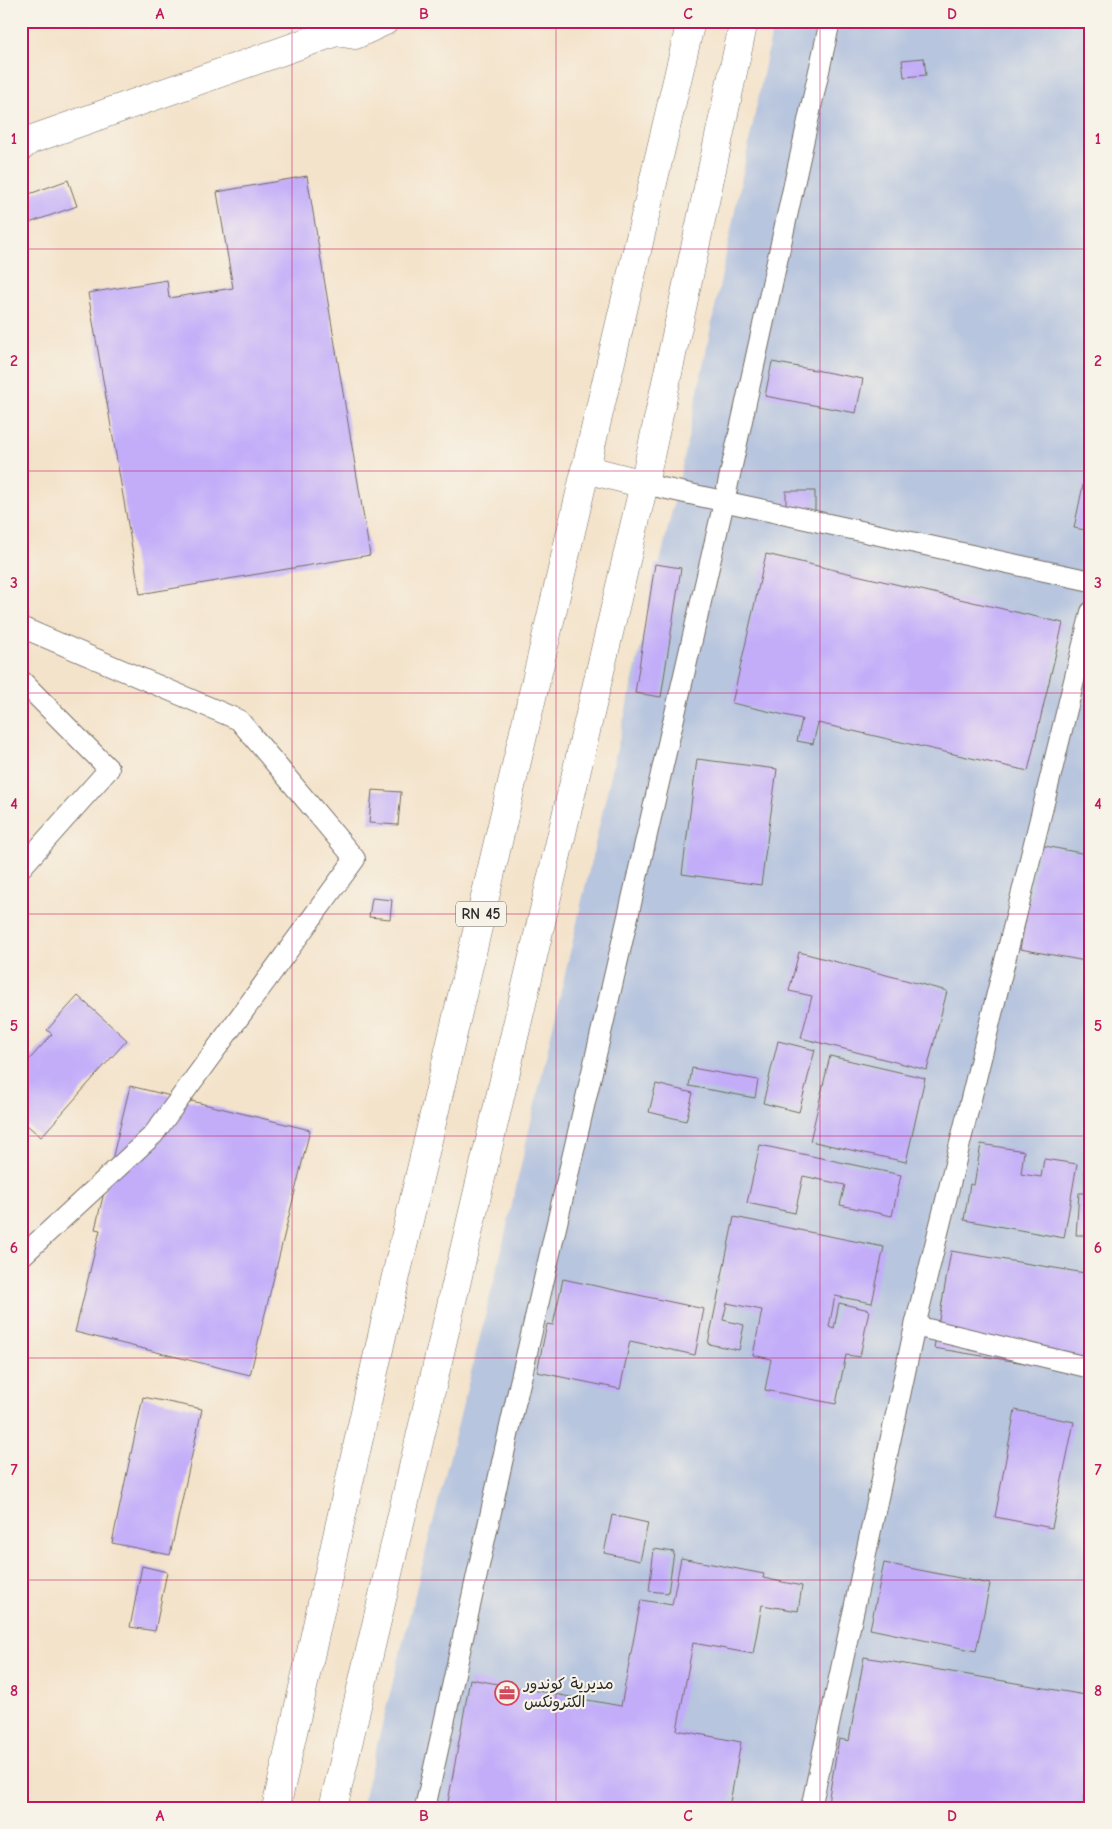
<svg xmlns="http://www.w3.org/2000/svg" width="1112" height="1829" viewBox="0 0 1112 1829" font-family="'Comic Neue','Playpen Sans Arabic',sans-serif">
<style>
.industrial{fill:#b7c5de}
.building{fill:#c3adf9}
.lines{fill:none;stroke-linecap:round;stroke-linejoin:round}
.service-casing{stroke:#716b63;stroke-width:22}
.minor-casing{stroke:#716b63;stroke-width:29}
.primary-casing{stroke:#716b63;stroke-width:29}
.service{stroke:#fff;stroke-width:20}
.minor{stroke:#fff;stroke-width:28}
.primary{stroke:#fff;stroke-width:28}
.grid{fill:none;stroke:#c2185b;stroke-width:1;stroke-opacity:0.55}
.labels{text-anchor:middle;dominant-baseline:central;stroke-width:4.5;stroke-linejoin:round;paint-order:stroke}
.shield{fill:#f7f3e8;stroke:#686764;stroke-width:1}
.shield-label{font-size:15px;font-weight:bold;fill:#2b2b2b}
.poi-label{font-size:16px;fill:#2b2b2b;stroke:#f7f3e8;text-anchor:start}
.neatline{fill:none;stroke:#c2185b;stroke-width:2}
.grid-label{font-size:16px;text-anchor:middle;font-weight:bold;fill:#c2185b}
</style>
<rect width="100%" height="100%" fill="#f7f3e8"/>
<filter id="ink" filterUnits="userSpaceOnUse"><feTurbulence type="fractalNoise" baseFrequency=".02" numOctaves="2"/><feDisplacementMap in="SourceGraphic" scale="10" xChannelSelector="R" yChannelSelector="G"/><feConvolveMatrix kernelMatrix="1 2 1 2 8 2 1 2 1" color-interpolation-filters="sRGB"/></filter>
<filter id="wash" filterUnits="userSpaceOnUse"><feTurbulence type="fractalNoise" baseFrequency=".0096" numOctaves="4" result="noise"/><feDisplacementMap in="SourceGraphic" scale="20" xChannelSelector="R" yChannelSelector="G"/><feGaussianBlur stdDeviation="1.12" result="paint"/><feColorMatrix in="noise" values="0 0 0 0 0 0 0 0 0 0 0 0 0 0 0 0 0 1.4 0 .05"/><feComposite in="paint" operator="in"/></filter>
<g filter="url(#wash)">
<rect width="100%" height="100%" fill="#f4e3cb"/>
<path class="industrial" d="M774,21H1091V1808H361L497,1269L684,458Z"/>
<g id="blocks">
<path class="building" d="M924,58L926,75L904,77L902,60Z
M307,176L370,555L140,594L88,293L167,280L169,298L233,288L217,192Z
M68,180L77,206L29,223L21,197Z
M772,362L863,379L856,413L765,396Z
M1090,452H1091V531L1074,528Z
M786,491H815V523L786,522Z
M766,554L1063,623L1028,771L818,723L813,744L797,741L802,719L732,703Z
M655,564L681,568L661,697L635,693Z
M697,759L777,769L761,885L682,874Z
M372,790L401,792L398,825L369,823Z
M1040,845L1091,855V962L1020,949Z
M372,898L392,900L390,919L369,917Z
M799,952L947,991L927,1070L801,1038L812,996L789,991Z
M78,996L127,1040L41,1137L21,1120V1069L52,1034L47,1030Z
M778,1041L815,1050L799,1112L763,1103Z
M830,1056L925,1078L906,1162L810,1141Z
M692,1068L758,1080L755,1098L689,1086Z
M656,1084L693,1093L686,1121L649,1112Z
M130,1086L310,1130L250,1375L75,1332L100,1230L95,1229Z
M981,1144L1024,1151L1021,1174L1041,1177L1044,1159L1077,1164L1064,1238L964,1220L970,1184L974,1185Z
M760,1145L901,1175L892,1216L840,1205L845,1185L803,1176L795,1213L747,1203Z
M1085,1170H1091V1192H1085Z
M1079,1193H1091V1235H1076Z
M734,1217L884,1247L872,1303L835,1296L829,1327L834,1329L839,1303L869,1310L860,1357L846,1355L836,1404L765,1390L771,1359L753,1355L762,1310L727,1303L723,1320L744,1325L739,1350L708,1344Z
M951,1251L1091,1274V1374L934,1348Z
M563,1279L704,1309L695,1355L630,1341L620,1389L537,1372L547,1324L553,1325Z
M143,1397L202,1409L170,1555L112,1543Z
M1015,1410L1074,1422L1052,1528L995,1517Z
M612,1515L648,1523L640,1561L604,1553Z
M654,1549L674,1552L668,1593L649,1591Z
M681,1558L764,1574L763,1578L802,1586L798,1611L762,1605L753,1654L693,1643L677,1730L741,1742L729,1808H447L470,1679L621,1706L641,1600L672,1605Z
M884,1563L990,1584L976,1651L870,1629Z
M142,1566L167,1572L155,1631L130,1627Z
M864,1657L1091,1696V1791L1086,1790L1083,1808H827L839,1739L849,1741Z"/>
</g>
</g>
<g filter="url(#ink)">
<use href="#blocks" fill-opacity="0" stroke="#716b63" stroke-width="1"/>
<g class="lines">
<g class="service-casing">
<path id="service" d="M644,484L1091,581
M21,627L239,720L355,859L153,1135L21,1257
M21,680L109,769L21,868
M915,1326L1091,1368
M425,1808L513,1413L724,502L830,21
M811,1808L915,1326L1091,612"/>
</g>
<g class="minor-casing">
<path id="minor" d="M21,147L30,140L336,32L355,35L385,21"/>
</g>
<g class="primary-casing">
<path id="primary" d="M585,469L644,484
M276,1808L384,1327L691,21
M333,1808L644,484L744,21"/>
</g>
<use href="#service" class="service"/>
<use href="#minor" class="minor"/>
<use href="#primary" class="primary"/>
</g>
</g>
<path class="grid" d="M292,21V1808M556,21V1808M820,21V1808M21,249H1091M21,471H1091M21,693H1091M21,914H1091M21,1136H1091M21,1358H1091M21,1580H1091"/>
<defs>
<g id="office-ring" transform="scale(1.25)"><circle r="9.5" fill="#f7f3e8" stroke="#d1495b" stroke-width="1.5"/><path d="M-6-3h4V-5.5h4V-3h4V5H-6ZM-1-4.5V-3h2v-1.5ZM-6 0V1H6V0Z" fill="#d1495b"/></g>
</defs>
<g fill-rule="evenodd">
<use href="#office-ring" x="507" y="1693"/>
</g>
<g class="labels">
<rect class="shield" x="456" y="901.5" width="50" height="25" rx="4"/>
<g class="shield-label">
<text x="481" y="914">RN 45</text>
</g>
<g class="poi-label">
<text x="524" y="1684">مديرية كوندور<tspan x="524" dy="18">الكترونكس</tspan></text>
</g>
</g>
<rect width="1112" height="1829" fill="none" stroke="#f7f3e8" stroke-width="55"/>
<rect x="28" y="28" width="1056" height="1774" class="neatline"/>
<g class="grid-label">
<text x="160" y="19">A</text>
<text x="424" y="19">B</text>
<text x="688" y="19">C</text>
<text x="952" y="19">D</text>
<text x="14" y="144">1</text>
<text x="1098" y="144">1</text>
<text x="14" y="366">2</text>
<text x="1098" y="366">2</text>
<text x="14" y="588">3</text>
<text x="1098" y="588">3</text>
<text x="14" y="809">4</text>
<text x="1098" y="809">4</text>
<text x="14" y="1031">5</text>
<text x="1098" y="1031">5</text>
<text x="14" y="1253">6</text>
<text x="1098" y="1253">6</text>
<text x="14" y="1475">7</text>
<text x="1098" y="1475">7</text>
<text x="14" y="1696">8</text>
<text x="1098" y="1696">8</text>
<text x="160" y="1821">A</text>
<text x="424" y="1821">B</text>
<text x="688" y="1821">C</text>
<text x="952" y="1821">D</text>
</g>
</svg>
